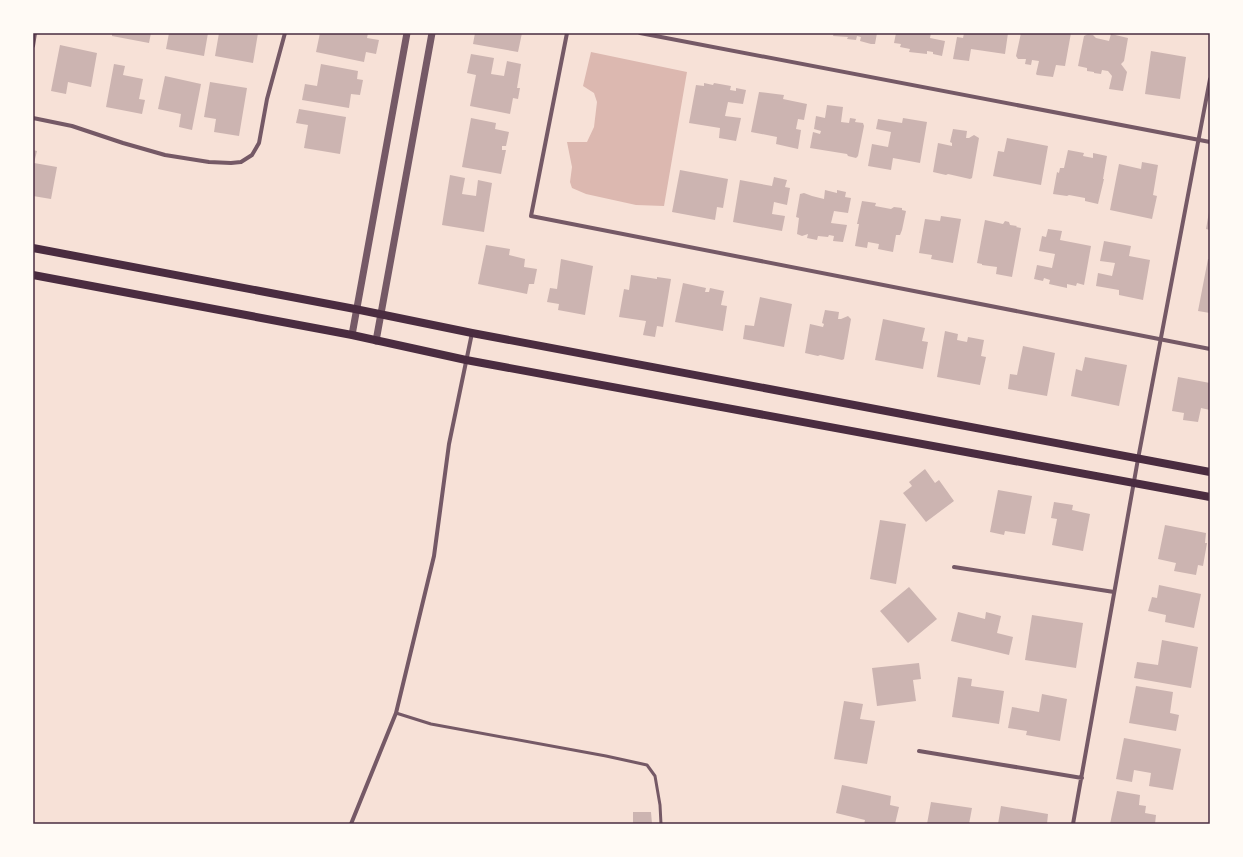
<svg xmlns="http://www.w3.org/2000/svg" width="1243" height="857" viewBox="0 0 1243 857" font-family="'Open Sans',sans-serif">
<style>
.water{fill:#dcb8b0}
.building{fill:#ccb4b1}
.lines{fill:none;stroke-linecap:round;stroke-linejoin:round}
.service{stroke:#755966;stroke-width:3}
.minor{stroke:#755966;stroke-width:4}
.tertiary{stroke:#755966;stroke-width:7}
.secondary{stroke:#4a2c40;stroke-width:8}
.neatline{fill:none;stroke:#4a2c40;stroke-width:1.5}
</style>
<rect width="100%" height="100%" fill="#f7e1d7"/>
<path class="water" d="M591,52L687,72L664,206L636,205L586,194L572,188L570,182L572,167L567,142H587L594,127L597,102L594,93L583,86Z"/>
<path class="building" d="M112,33H151L149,43L112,36Z
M169,33H208L204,56L166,49Z
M219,33H258L253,63L215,56Z
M320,33H368L367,38L379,40L376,54L366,52L364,62L316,52Z
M475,33H522L518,52L473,44Z
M834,33H877L875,44H871L860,41L861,37L857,36L856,40L847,39L848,37L833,36Z
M896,33H931L930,38L945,41L942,56L933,54V52L927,51V54L909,52L910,49L900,47L901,44L894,43Z
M964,33H1008L1005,54L971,49L969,61L953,59L957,37L963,38Z
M1021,33H1071L1065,66L1056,65L1053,77L1037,75L1036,74L1039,61L1032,60L1031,65L1025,64L1026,59H1018L1016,56Z
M1088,34L1093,35L1096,38L1109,41L1111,34L1128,38L1124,61L1121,64L1127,72L1123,91L1109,89L1112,76L1108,71L1102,70L1101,74L1094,73V72L1087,71V68L1078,66L1084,36Z
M60,45L97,53L91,87L68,82L66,94L51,91Z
M1151,51L1186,57L1180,99L1145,94Z
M471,54L494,58L491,74L504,76L507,61L521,64L517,88H520L518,99L513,98L510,114L470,106L476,75L467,73Z
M114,64L125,66L123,75L143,79L139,99L145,100L142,114L106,107Z
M321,64L358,71L357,79L363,80L360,95L351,94L349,108L302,100L305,84L317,86Z
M165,76L201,84L192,130L179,127L181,114L158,109Z
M210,82L247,88L239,136L214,132L216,119L204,117Z
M704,83L713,85L714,83L731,86L730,90L736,91V88L746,90L743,104L728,102L725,116L741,118L736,141L719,138L720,128L689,123L696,85L704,86Z
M759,92L784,95L783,99L807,104L804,120L798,119L796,129L801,130L798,149L776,144L777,137L751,132Z
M827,105L843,107L841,122L849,123L850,118L856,119L855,122L863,123L864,126L858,156L856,158L848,156L847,154L810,148L813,132L820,134L821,131L814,129L816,116L825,118Z
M299,109L346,117L340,154L304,148L308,125L296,123Z
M471,118L496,123L495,129L509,132L506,146H502V150H506L501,174L462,167Z
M903,118L927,122L920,163L893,158L891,170L868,166L872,144L888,147L891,132L876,129L878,119L902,123Z
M953,129L967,131L966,138H969L974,135L979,138L972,178L970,179L948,174L946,175L933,172L938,143L952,146V143L950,142Z
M1007,138L1048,146L1041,185L993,176L998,151L1004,152Z
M33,150L37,151L34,163L57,167L51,199L33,196Z
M1068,150L1084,153L1083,156L1093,158V153L1107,156L1103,179H1104L1098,204L1085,201V198L1069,195L1067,196L1053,194L1057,172L1059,173L1060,168H1064Z
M1142,162L1158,165L1153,195L1157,196L1152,219L1110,210L1119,164L1141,169Z
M680,170L728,179L723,208L717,207L715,220L672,212Z
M450,175L465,178L462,194L476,196L478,180L492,183L484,232L442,225Z
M774,177L787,180L785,187L790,188L787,205L774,202L772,214L785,216L782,231L733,222L740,180L772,186Z
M825,190L837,193V190L846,192L845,197L851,198L848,213L834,211L831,223L847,225L843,242L833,241L834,236L829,235L828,237L818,236L817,240L807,238L808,234L802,236L797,234L799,218L796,217L800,194L804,193L812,196L824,199Z
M862,201L876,203L875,206L891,209L894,207L902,208V210L906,211L902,230L900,235H896L893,252L878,249L879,244L868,242L867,248L855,246L859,224H857Z
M1209,212H1210V230L1206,229Z
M941,216L961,219L953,263L931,259L932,255L919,253L925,219L940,221Z
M985,220L1003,224L1005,221L1009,222L1010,225L1017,226L1016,227L1021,228L1012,277L996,274L997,267L982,265V264L977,263Z
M1048,229L1062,231L1060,240L1091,246L1084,285L1077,283L1076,286L1067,284V288L1049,284L1050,280L1044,278L1043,281L1034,279L1037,265L1052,268L1055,254L1039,251L1042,236L1046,237Z
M1104,241L1131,246L1129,256L1150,260L1143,300L1119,295V290L1096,286L1098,273L1112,276L1115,263L1100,261Z
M486,245L510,249L509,255L525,259L524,267L537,269L534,284H529L527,294L478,284Z
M561,259L593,266L585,315L558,310L559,304L547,302L550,288L557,289Z
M1208,259H1210V313L1198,311Z
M631,275L657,279V277L671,279L663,327L657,326L655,337L643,335L646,321L619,317L624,289L629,290Z
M683,283L706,288L705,292H709L710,288L724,291L721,305L727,306L723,331L675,322Z
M760,297L792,304L784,347L743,339L745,325L754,326Z
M825,310L839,312L838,319H841L848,316L851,319L844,359L842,360L820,355L818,356L805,353L810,324L823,327L824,324L822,323Z
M883,319L925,328L922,341L928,342L923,369L875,360Z
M945,331L958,334L957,340L967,342L968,337L984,340L981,356L986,357L980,385L937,377Z
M1023,346L1055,353L1047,396L1008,389L1010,374L1017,375Z
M1085,357L1127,365L1119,406L1071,396L1076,369L1082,371Z
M1178,377L1210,383V410L1201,408L1198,422L1183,420L1184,413L1172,411Z
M925,469L935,483L939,480L954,501L926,522L903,493L912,486L909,482Z
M998,490L1032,496L1025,534L1005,531L1004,535L990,532Z
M1054,502L1073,505L1072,510L1090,514L1083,551L1052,545L1057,519L1051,518Z
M880,520L906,524L896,584L870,579Z
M1165,525L1206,533L1205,543H1207L1203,566L1198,565L1196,575L1174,571L1176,563L1158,559Z
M1159,585L1201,594L1194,628L1165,622L1166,615L1148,611L1152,597L1157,598Z
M909,587L937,619L908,643L880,611Z
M958,612L985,619L986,612L1001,616L997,633L1013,637L1009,655L951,641Z
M1032,615L1083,623L1076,668L1025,660Z
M1162,640L1198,647L1191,688L1134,678L1137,662L1158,665Z
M919,663L921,679L913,680L916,701L877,706L872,668Z
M958,677L972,679L971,686L1004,691L999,724L952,717Z
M1136,686L1173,692L1170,713L1179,715L1176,731L1129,723Z
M1042,694L1067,699L1060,741L1026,735L1027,731L1008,728L1012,707L1039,712Z
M844,701L863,704L860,719L875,721L867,764L834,759Z
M1124,738L1181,749L1173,790L1149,786L1151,773L1134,770L1132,782L1116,779Z
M842,785L891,796L890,805L899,807L895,824H864L865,820L836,813Z
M1117,791L1140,795L1139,805L1146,806L1145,813L1156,815L1155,824H1110Z
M931,802L972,808L969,824H927Z
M1001,806L1048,814L1047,824H998Z
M633,812H651L652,824H633Z"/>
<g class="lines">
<path class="service" d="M396,713L431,724L606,756L647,765L655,776L660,805L661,824"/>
<path class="minor" d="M567,33L531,216L1210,349
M640,33L1210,142
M33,46L35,33
M33,118L72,126L123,143L165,155L209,162L231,163L241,162L252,155L259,143L267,99L285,33
M954,567L1114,592
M919,751L1082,778
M351,824L396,713L434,556L449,444L472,333
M1073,824L1138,459L1210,79"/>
<path class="tertiary" d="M352,335L407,33
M376,341L432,33"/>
<path class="secondary" d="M33,248L355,309L472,333L1210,472
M33,275L352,335L466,360L1210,497"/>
</g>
<rect width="1243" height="857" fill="none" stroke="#fffaf5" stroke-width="68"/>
<rect x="34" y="34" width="1175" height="789" class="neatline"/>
</svg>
